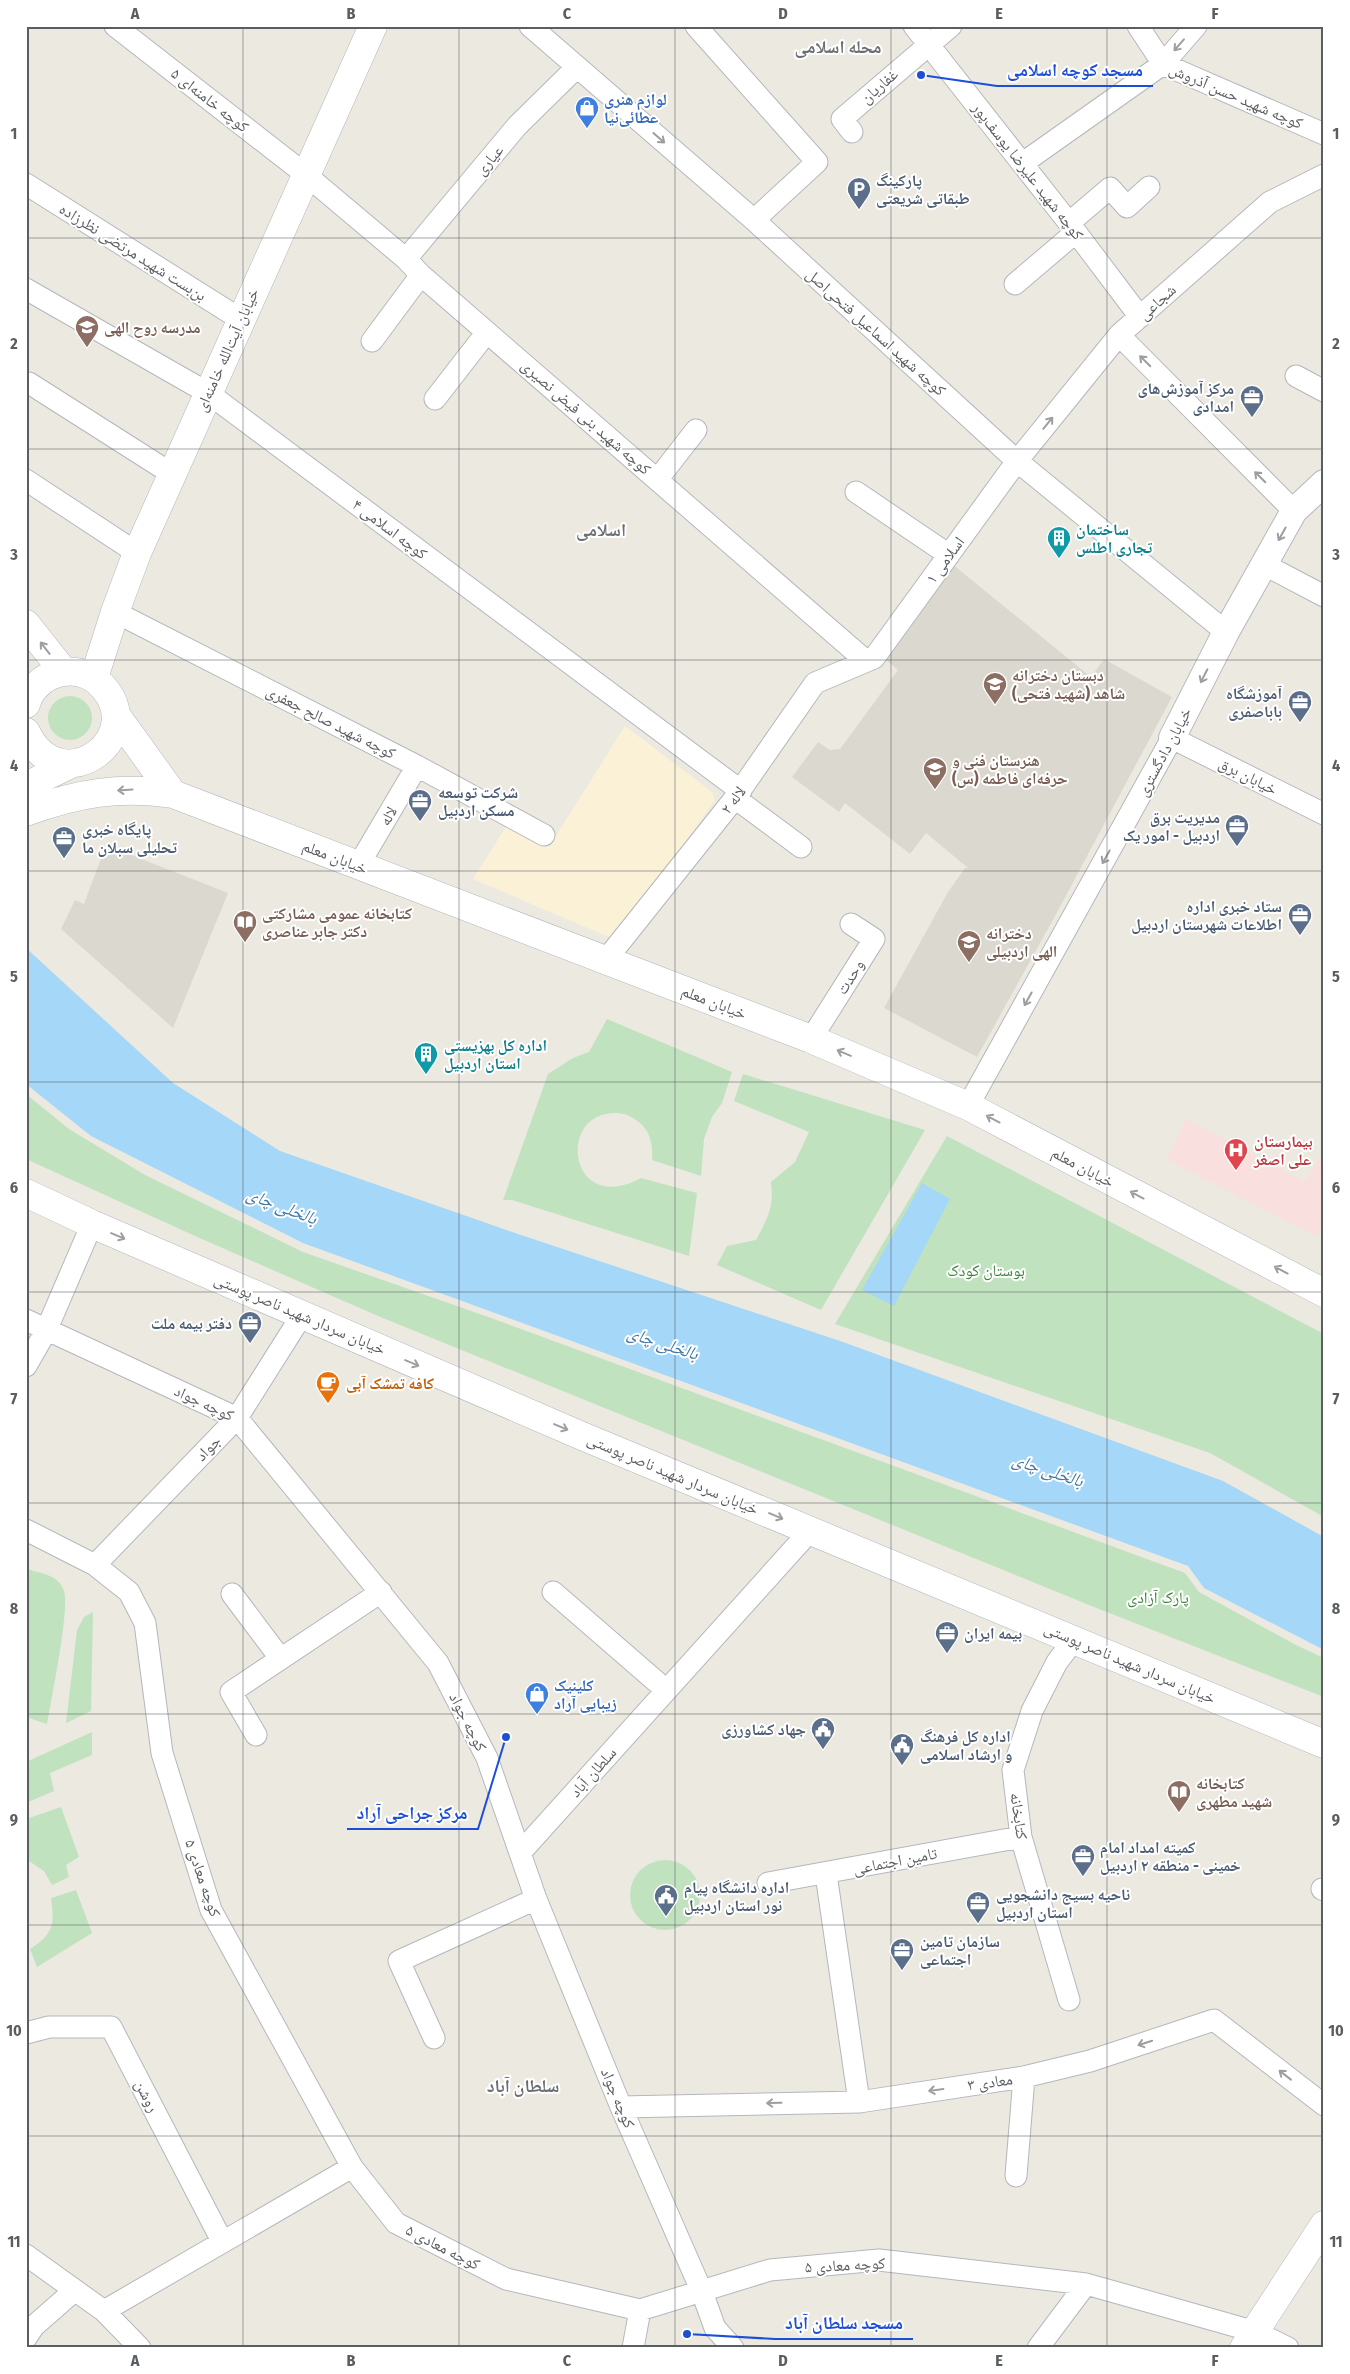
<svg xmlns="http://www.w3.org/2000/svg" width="1350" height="2374" viewBox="0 0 1350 2374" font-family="'Fira Sans Condensed','Noto Naskh Arabic',sans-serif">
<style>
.commercial{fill:#fbf1d7}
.education{fill:#dbd8cf}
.medical{fill:#f9dfdd}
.green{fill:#c1e2bf}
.water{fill:#a4d7f8}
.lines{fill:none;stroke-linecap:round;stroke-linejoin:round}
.minor-casing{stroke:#b4b7bb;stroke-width:23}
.tertiary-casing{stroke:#b4b7bb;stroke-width:28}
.secondary-casing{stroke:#b3b6bb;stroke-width:29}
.minor{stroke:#fff;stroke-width:21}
.tertiary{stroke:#fff;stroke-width:26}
.secondary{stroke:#fff;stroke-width:28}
.oneway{stroke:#9c9ea0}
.grid{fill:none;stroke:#5a5d61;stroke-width:1;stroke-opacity:0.55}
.labels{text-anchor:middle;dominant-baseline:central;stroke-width:4;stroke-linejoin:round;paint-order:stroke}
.street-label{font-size:16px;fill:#5a5d61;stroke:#fff}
.shop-label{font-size:16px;font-weight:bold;fill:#366cbe;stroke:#fff;text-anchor:start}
.service-label{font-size:16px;font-weight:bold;fill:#4e5e75;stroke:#fff;text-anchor:start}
.education-label{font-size:16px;font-weight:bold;fill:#785e54;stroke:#fff;text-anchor:start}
.culture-label{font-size:16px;font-weight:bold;fill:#0d838f;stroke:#fff;text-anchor:start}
.health-label{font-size:16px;font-weight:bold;fill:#be3a42;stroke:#fff;text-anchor:start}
.park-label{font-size:16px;fill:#3a803a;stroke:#fff}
.food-label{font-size:16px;font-weight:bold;fill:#c56008;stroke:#fff;text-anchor:start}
.neighbourhood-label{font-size:18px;font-weight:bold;fill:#6b6f73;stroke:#fff}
.water-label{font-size:18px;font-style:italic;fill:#4479a8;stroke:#fff}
.leader{fill:none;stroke:#1d4ed8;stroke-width:2}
.callout-dot{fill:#1d4ed8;stroke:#fff;stroke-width:2}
.callout-label{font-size:18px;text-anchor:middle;font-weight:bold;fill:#1d4ed8;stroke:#fff;stroke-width:4;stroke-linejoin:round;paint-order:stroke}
.neatline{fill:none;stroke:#5a5d61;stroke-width:2}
.grid-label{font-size:16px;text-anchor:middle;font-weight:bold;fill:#5a5d61}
</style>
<rect width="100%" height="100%" fill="#ece9e1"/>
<path class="commercial" d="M625,726L712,792L715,800L616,940L473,879L506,827L549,847Z"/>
<path class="education" d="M952,564L1091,677L1104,659L1172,697L1054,918L977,1057L884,1008L948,892L965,868H968L926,833L910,854L845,803L839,812L792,777L818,742L830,750L840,749L898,670L879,654Z
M106,845L228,893L173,1028L61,929L75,900L84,904Z"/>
<path class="medical" d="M1186,1119L1305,1182L1324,1151V1222L1316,1236L1166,1159Z"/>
<path class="green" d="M48 718a22 22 0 1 1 44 0a22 22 0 1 1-44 0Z
M607,1019L732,1072L722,1103L712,1117L704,1139L701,1176L652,1160C653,1143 650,1129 636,1120C626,1113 618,1112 606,1114C558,1123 572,1215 641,1178L697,1193L689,1256L512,1200H503L548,1074L573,1058L589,1052Z
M743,1074L925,1130L821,1310L717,1265L727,1246L756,1240C768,1218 774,1207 771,1182L795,1162L809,1132L734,1101Z
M26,1094L69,1129L145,1175L303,1252L494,1319L1185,1573L1199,1592L1296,1645L1324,1658V1697L1099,1609L378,1316L195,1236L26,1159Z
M947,1136L1324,1334V1517L1210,1453L835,1324Z
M26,1569C41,1573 59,1575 64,1591C70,1609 51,1700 47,1724L26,1717Z
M93,1612L91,1711L66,1723L77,1630L84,1617Z
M92,1732V1755L50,1773L54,1791L26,1803V1762Z
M61,1807L79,1857L66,1865L69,1877L52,1885L44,1871L26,1859V1819Z
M630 1895a35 35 0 1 1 70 0a35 35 0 1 1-70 0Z
M76,1890L92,1933L37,1967L30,1949C53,1934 55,1925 51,1898Z"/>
<path class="water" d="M26,948L173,1083L280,1151L518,1234L843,1342L1223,1481L1324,1537V1650L1204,1588L1188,1566L303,1243L91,1136L26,1084Z
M922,1183L950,1199L894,1306L862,1290Z"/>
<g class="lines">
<g class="minor-casing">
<path id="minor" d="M115,26L305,174L406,259L421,275L866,661
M530,26L754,220L1017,461L1226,632
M696,26L817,162L754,220
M914,26L1069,223L1140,317
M1138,26L1163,64L1324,134
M852,132L842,119L951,26
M1023,163L1163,64L1196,26
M26,184L240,319
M1069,223L1110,188L1127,207L1149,187
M406,259L517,126L577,67
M1015,284L1076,232
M26,289L208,393L741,791
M1119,335L1294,511
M372,341L421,275
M1296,376L1324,391
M29,383L172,474
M435,399L487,332
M26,480L137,553
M657,480L696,430
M856,492L949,555
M1265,565L1324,596
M115,612L417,766L544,835
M735,798L801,847
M358,866L417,766
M605,961L735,798L815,683L874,658L1017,461L1119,335L1270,202L1324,175
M811,1039L874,939L851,924
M968,1106L1172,738L1324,814
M26,1320L237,1418L438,1663L487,1758L536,1899L621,2107L702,2292L715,2328L733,2348
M26,1366L46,1331L92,1224
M26,1530L95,1565L129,1592L145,1623L162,1753L211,1910L352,2167L396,2223L506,2279L640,2310L770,2270L879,2260L1086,2284L1256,2332L1288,2348
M95,1565L237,1418L302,1315
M553,1592L666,1690
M232,1594L280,1658
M256,1735L231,1692L381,1592
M520,1853L810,1531
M826,1874L859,2102
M768,1883L1021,1837
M1322,1889L1324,1890
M1069,2000L1021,1837L1013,1770L1032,1711L1057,1662L1074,1640
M26,2033L49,2027H111L222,2241
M434,2038L399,1961L536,1899
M621,2107L859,2102L1024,2077L1090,2061L1214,2020L1324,2105
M1016,2176L1024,2077
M26,2255L104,2311L140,2348
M104,2311L352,2167
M26,2338L34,2326L75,2290
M633,2348L640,2310
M1038,2348L1086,2284"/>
</g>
<g class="tertiary-casing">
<path id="tertiary" d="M1172,738L1226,632L1294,511L1324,483"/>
</g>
<g class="secondary-casing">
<path id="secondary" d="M26,624L64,672
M94,678L115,612L137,553L373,26
M26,704C29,692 39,681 50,676C65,669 84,670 97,681C156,733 61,806 26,732
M116,715L173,794L811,1039L968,1106L1324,1293
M26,786L71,764
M26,812C77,793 120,786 173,794
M26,1193L92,1224L582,1436L1324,1744
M1244,2348L1324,2225"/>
</g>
<use href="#minor" class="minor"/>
<use href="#tertiary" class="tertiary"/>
<use href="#secondary" class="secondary"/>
</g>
<defs><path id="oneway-shaft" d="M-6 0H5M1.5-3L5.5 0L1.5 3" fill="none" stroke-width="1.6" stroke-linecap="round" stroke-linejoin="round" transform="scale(1.25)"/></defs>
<g class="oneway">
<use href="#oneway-shaft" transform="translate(1179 45) rotate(131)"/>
<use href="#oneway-shaft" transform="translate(659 138) rotate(41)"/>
<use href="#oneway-shaft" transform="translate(1145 361) rotate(-135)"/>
<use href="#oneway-shaft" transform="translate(1048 423) rotate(-51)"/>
<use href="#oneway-shaft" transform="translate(1260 477) rotate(-135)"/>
<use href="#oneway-shaft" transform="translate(1282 534) rotate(119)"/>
<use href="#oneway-shaft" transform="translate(45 648) rotate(-128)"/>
<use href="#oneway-shaft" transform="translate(1204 676) rotate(117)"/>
<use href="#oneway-shaft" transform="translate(125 790) rotate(176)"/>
<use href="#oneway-shaft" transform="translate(1106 857) rotate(119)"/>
<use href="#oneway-shaft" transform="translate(1028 999) rotate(119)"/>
<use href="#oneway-shaft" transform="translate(844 1053) rotate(-157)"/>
<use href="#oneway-shaft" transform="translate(993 1119) rotate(-152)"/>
<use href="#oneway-shaft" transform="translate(1137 1195) rotate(-152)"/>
<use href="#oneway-shaft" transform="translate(118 1236) rotate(23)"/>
<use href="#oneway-shaft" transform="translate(1281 1270) rotate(-152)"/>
<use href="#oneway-shaft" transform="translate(412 1363) rotate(23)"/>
<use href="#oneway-shaft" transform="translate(561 1427) rotate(23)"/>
<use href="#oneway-shaft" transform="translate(776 1516) rotate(23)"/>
<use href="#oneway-shaft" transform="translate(1145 2043) rotate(162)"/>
<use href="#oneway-shaft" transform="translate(1285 2075) rotate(-142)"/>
<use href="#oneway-shaft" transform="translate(936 2090) rotate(172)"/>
<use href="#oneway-shaft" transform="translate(774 2103) rotate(179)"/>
</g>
<path class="grid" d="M243,26V2348M459,26V2348M675,26V2348M891,26V2348M1107,26V2348M26,238H1324M26,449H1324M26,660H1324M26,871H1324M26,1082H1324M26,1292H1324M26,1503H1324M26,1714H1324M26,1925H1324M26,2136H1324"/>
<defs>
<g id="shop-pin" transform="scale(1.25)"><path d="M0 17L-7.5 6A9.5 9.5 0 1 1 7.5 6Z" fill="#3f7fe0" stroke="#fff"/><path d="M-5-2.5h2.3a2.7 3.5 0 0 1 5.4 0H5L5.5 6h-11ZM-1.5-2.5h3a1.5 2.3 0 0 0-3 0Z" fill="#fff"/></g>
<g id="parking-pin" transform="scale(1.25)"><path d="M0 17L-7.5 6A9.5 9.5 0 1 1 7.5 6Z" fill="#5c6f8a" stroke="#fff"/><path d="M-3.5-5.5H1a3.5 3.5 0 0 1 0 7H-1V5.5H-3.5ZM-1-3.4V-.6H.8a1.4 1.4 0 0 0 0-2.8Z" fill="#fff"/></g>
<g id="school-pin" transform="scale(1.25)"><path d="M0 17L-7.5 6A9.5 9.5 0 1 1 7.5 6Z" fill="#8d6e63" stroke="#fff"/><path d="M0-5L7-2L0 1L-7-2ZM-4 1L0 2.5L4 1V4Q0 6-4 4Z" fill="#fff"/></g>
<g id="office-pin" transform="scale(1.25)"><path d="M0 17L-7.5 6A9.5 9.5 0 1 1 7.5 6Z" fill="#5c6f8a" stroke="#fff"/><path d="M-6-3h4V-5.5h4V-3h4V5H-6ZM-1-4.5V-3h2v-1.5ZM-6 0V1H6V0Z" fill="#fff"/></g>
<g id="building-pin" transform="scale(1.25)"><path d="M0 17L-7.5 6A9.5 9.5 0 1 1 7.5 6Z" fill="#0f9aa8" stroke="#fff"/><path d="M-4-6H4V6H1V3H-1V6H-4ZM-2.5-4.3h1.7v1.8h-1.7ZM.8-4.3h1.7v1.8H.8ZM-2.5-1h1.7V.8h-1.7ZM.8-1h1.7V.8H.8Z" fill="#fff"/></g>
<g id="library-pin" transform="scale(1.25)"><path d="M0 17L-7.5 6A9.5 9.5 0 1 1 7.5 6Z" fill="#8d6e63" stroke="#fff"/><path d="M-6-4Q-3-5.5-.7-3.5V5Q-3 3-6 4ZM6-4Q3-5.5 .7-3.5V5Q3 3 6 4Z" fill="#fff"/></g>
<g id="hospital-pin" transform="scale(1.25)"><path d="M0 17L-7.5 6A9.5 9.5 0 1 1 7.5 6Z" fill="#e0444e" stroke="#fff"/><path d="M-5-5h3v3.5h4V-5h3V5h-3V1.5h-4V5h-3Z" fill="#fff"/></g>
<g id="cafe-pin" transform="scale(1.25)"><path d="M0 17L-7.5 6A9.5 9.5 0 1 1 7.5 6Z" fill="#e8710a" stroke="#fff"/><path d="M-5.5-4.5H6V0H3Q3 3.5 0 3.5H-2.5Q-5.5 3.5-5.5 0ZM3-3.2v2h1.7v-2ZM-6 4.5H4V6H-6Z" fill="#fff"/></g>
<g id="civic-pin" transform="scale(1.25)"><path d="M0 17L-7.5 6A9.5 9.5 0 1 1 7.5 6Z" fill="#5c6f8a" stroke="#fff"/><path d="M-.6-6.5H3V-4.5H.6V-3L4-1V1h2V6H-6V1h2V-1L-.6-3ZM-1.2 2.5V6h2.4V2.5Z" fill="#fff"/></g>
</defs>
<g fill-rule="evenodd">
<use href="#shop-pin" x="587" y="108"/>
<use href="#parking-pin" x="859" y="189"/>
<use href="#school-pin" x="87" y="327"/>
<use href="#office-pin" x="1252" y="397"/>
<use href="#building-pin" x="1059" y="538"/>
<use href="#school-pin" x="995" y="684"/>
<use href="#office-pin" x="1300" y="702"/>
<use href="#school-pin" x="935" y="769"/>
<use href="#office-pin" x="420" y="801"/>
<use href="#office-pin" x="1237" y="826"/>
<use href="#office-pin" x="64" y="838"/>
<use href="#office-pin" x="1300" y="915"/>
<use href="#library-pin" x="245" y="922"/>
<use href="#school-pin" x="969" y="942"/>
<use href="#building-pin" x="426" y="1054"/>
<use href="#hospital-pin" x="1236" y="1150"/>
<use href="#office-pin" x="250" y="1323"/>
<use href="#cafe-pin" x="328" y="1383"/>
<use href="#office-pin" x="947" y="1633"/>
<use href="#shop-pin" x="537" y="1694"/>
<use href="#civic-pin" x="823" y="1729"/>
<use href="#civic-pin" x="902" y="1745"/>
<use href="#library-pin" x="1179" y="1792"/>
<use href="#office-pin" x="1083" y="1856"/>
<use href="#civic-pin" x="666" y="1896"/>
<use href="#office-pin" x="978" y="1903"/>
<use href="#office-pin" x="902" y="1950"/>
</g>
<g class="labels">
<g class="street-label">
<text transform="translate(879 86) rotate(-41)">غفاریان</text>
<text transform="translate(1236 96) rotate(23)">کوچه شهید حسن آذروش</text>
<text transform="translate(210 100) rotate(38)">کوچه خامنه‌ای ۵</text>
<text transform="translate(489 160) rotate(-50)">عیاری</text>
<text transform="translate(1028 171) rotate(52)">کوچه شهید علیرضا یوسف‌پور</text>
<text transform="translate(133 252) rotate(32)">بن‌بست شهید مرتضی نظرزاده</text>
<text transform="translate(1157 302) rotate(-42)">شجاعی</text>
<text transform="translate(876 332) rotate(42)">کوچه شهید اسماعیل فتحی‌اصل</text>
<text transform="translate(227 350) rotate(-66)">خیابان آیت‌الله خامنه‌ای</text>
<text transform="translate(586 417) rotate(41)">کوچه شهید بنی فیض نصیری</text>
<text transform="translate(390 529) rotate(37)">کوچه اسلامی ۴</text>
<text transform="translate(945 560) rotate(-54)">اسلامی ۱</text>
<text transform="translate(331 722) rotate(27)">کوچه شهید صالح جعفری</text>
<text transform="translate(1164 752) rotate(-62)">خیابان دادگستری</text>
<text transform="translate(1248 776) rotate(27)">خیابان برق</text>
<text transform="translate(733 800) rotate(-53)">لاله ۲</text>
<text transform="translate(388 816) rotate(-60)">لاله</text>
<text transform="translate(335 857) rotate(21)">خیابان معلم</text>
<text transform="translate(850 977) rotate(-58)">وحدت</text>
<text transform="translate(714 1002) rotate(21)">خیابان معلم</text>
<text transform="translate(1083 1167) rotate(28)">خیابان معلم</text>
<text transform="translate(300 1314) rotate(23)">خیابان سردار شهید ناصر پوستی</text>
<text transform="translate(204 1403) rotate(25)">کوچه جواد</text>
<text transform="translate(208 1448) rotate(-46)">جواد</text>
<text transform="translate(673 1474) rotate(23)">خیابان سردار شهید ناصر پوستی</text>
<text transform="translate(1130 1663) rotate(23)">خیابان سردار شهید ناصر پوستی</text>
<text transform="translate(468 1722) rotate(63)">کوچه جواد</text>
<text transform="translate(593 1772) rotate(-48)">سلطان آباد</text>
<text transform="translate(1019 1816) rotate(82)">کتابخانه</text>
<text transform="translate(895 1861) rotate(-11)">تامین اجتماعی</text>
<text transform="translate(203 1878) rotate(71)">کوچه معادی ۵</text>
<text transform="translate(990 2082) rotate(-8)">معادی ۳</text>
<text transform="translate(147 2096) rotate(63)">روشن</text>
<text transform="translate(618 2098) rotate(67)">کوچه جواد</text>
<text transform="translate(443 2247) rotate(27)">کوچه معادی ۵</text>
<text transform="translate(845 2265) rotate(-3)">کوچه معادی ۵</text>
</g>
<g class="shop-label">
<text x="604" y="99">لوازم هنری<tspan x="604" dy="18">عطائی‌نیا</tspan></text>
<text x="554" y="1685">کلینیک<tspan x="554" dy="18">زیبایی آراد</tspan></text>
</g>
<g class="service-label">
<text x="876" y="180">پارکینگ<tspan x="876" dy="18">طبقاتی شریعتی</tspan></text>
<text x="1234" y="388" text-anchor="end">مرکز آموزش‌های<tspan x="1234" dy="18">امدادی</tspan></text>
<text x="1282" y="693" text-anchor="end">آموزشگاه<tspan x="1282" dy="18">باباصفری</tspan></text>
<text x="438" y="792">شرکت توسعه<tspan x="438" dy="18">مسکن اردبیل</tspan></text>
<text x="1220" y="817" text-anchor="end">مدیریت برق<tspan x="1220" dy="18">اردبیل - امور یک</tspan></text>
<text x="82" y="829">پایگاه خبری<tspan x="82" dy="18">تحلیلی سبلان ما</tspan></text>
<text x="1282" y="906" text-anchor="end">ستاد خبری اداره<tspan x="1282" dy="18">اطلاعات شهرستان اردبیل</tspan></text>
<text x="232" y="1323" text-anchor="end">دفتر بیمه ملت</text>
<text x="964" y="1633">بیمه ایران</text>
<text x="806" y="1729" text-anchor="end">جهاد کشاورزی</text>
<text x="920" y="1736">اداره کل فرهنگ<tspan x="920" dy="18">و ارشاد اسلامی</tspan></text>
<text x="1100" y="1847">کمیته امداد امام<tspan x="1100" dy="18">خمینی - منطقه ۲ اردبیل</tspan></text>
<text x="684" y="1887">اداره دانشگاه پیام<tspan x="684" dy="18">نور استان اردبیل</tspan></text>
<text x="996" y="1894">ناحیه بسیج دانشجویی<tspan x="996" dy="18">استان اردبیل</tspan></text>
<text x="920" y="1941">سازمان تامین<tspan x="920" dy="18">اجتماعی</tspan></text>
</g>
<g class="education-label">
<text x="104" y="327">مدرسه روح الهی</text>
<text x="1012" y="675">دبستان دخترانه<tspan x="1012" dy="18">شاهد (شهید فتحی)</tspan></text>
<text x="952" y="760">هنرستان فنی و<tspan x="952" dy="18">حرفه‌ای فاطمه (س)</tspan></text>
<text x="262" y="913">کتابخانه عمومی مشارکتی<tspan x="262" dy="18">دکتر جابر عناصری</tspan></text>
<text x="986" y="933">دخترانه<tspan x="986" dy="18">الهی اردبیلی</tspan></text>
<text x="1196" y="1783">کتابخانه<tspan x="1196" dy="18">شهید مطهری</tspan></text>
</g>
<g class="culture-label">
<text x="1076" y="529">ساختمان<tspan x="1076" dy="18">تجاری اطلس</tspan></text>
<text x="444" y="1045">اداره کل بهزیستی<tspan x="444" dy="18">استان اردبیل</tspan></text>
</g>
<g class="health-label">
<text x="1254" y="1141">بیمارستان<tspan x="1254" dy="18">علی اصغر</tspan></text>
</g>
<g class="park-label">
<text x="986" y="1270">بوستان کودک</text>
<text x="1158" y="1597">پارک آزادی</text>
</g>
<g class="food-label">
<text x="346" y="1383">کافه تمشک آبی</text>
</g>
<g class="neighbourhood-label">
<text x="838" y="47">محله اسلامی</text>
<text x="601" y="530">اسلامی</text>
<text x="523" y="2086">سلطان آباد</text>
</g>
<g class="water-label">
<text transform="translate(282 1206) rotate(21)">بالخلی چای</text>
<text transform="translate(663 1343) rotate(18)">بالخلی چای</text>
<text transform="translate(1048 1470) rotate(18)">بالخلی چای</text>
</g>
</g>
<path class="leader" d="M921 75L997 86H1153M506 1737L478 1829H347M687 2334L775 2339H913"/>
<g class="callout-dot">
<circle cx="921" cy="75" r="5"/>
<circle cx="506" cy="1737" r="5"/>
<circle cx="687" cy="2334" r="5"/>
</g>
<g class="callout-label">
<text x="1075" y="76">مسجد کوچه اسلامی</text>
<text x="412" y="1819">مرکز جراحی آراد</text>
<text x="844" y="2329">مسجد سلطان آباد</text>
</g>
<rect width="1350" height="2374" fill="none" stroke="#ffffff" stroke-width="55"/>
<rect x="28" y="28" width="1294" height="2318" class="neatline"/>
<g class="grid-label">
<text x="135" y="19">A</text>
<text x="351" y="19">B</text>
<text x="567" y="19">C</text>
<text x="783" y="19">D</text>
<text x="999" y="19">E</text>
<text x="1215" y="19">F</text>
<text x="14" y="139">1</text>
<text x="1336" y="139">1</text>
<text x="14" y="349">2</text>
<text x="1336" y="349">2</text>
<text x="14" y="560">3</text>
<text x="1336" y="560">3</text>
<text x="14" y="771">4</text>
<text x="1336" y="771">4</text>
<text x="14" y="982">5</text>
<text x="1336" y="982">5</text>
<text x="14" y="1193">6</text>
<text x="1336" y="1193">6</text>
<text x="14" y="1404">7</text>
<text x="1336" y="1404">7</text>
<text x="14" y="1614">8</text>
<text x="1336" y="1614">8</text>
<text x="14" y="1825">9</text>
<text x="1336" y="1825">9</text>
<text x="14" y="2036">10</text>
<text x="1336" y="2036">10</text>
<text x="14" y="2247">11</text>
<text x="1336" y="2247">11</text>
<text x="135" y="2366">A</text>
<text x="351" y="2366">B</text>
<text x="567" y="2366">C</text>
<text x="783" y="2366">D</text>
<text x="999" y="2366">E</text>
<text x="1215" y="2366">F</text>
</g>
</svg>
